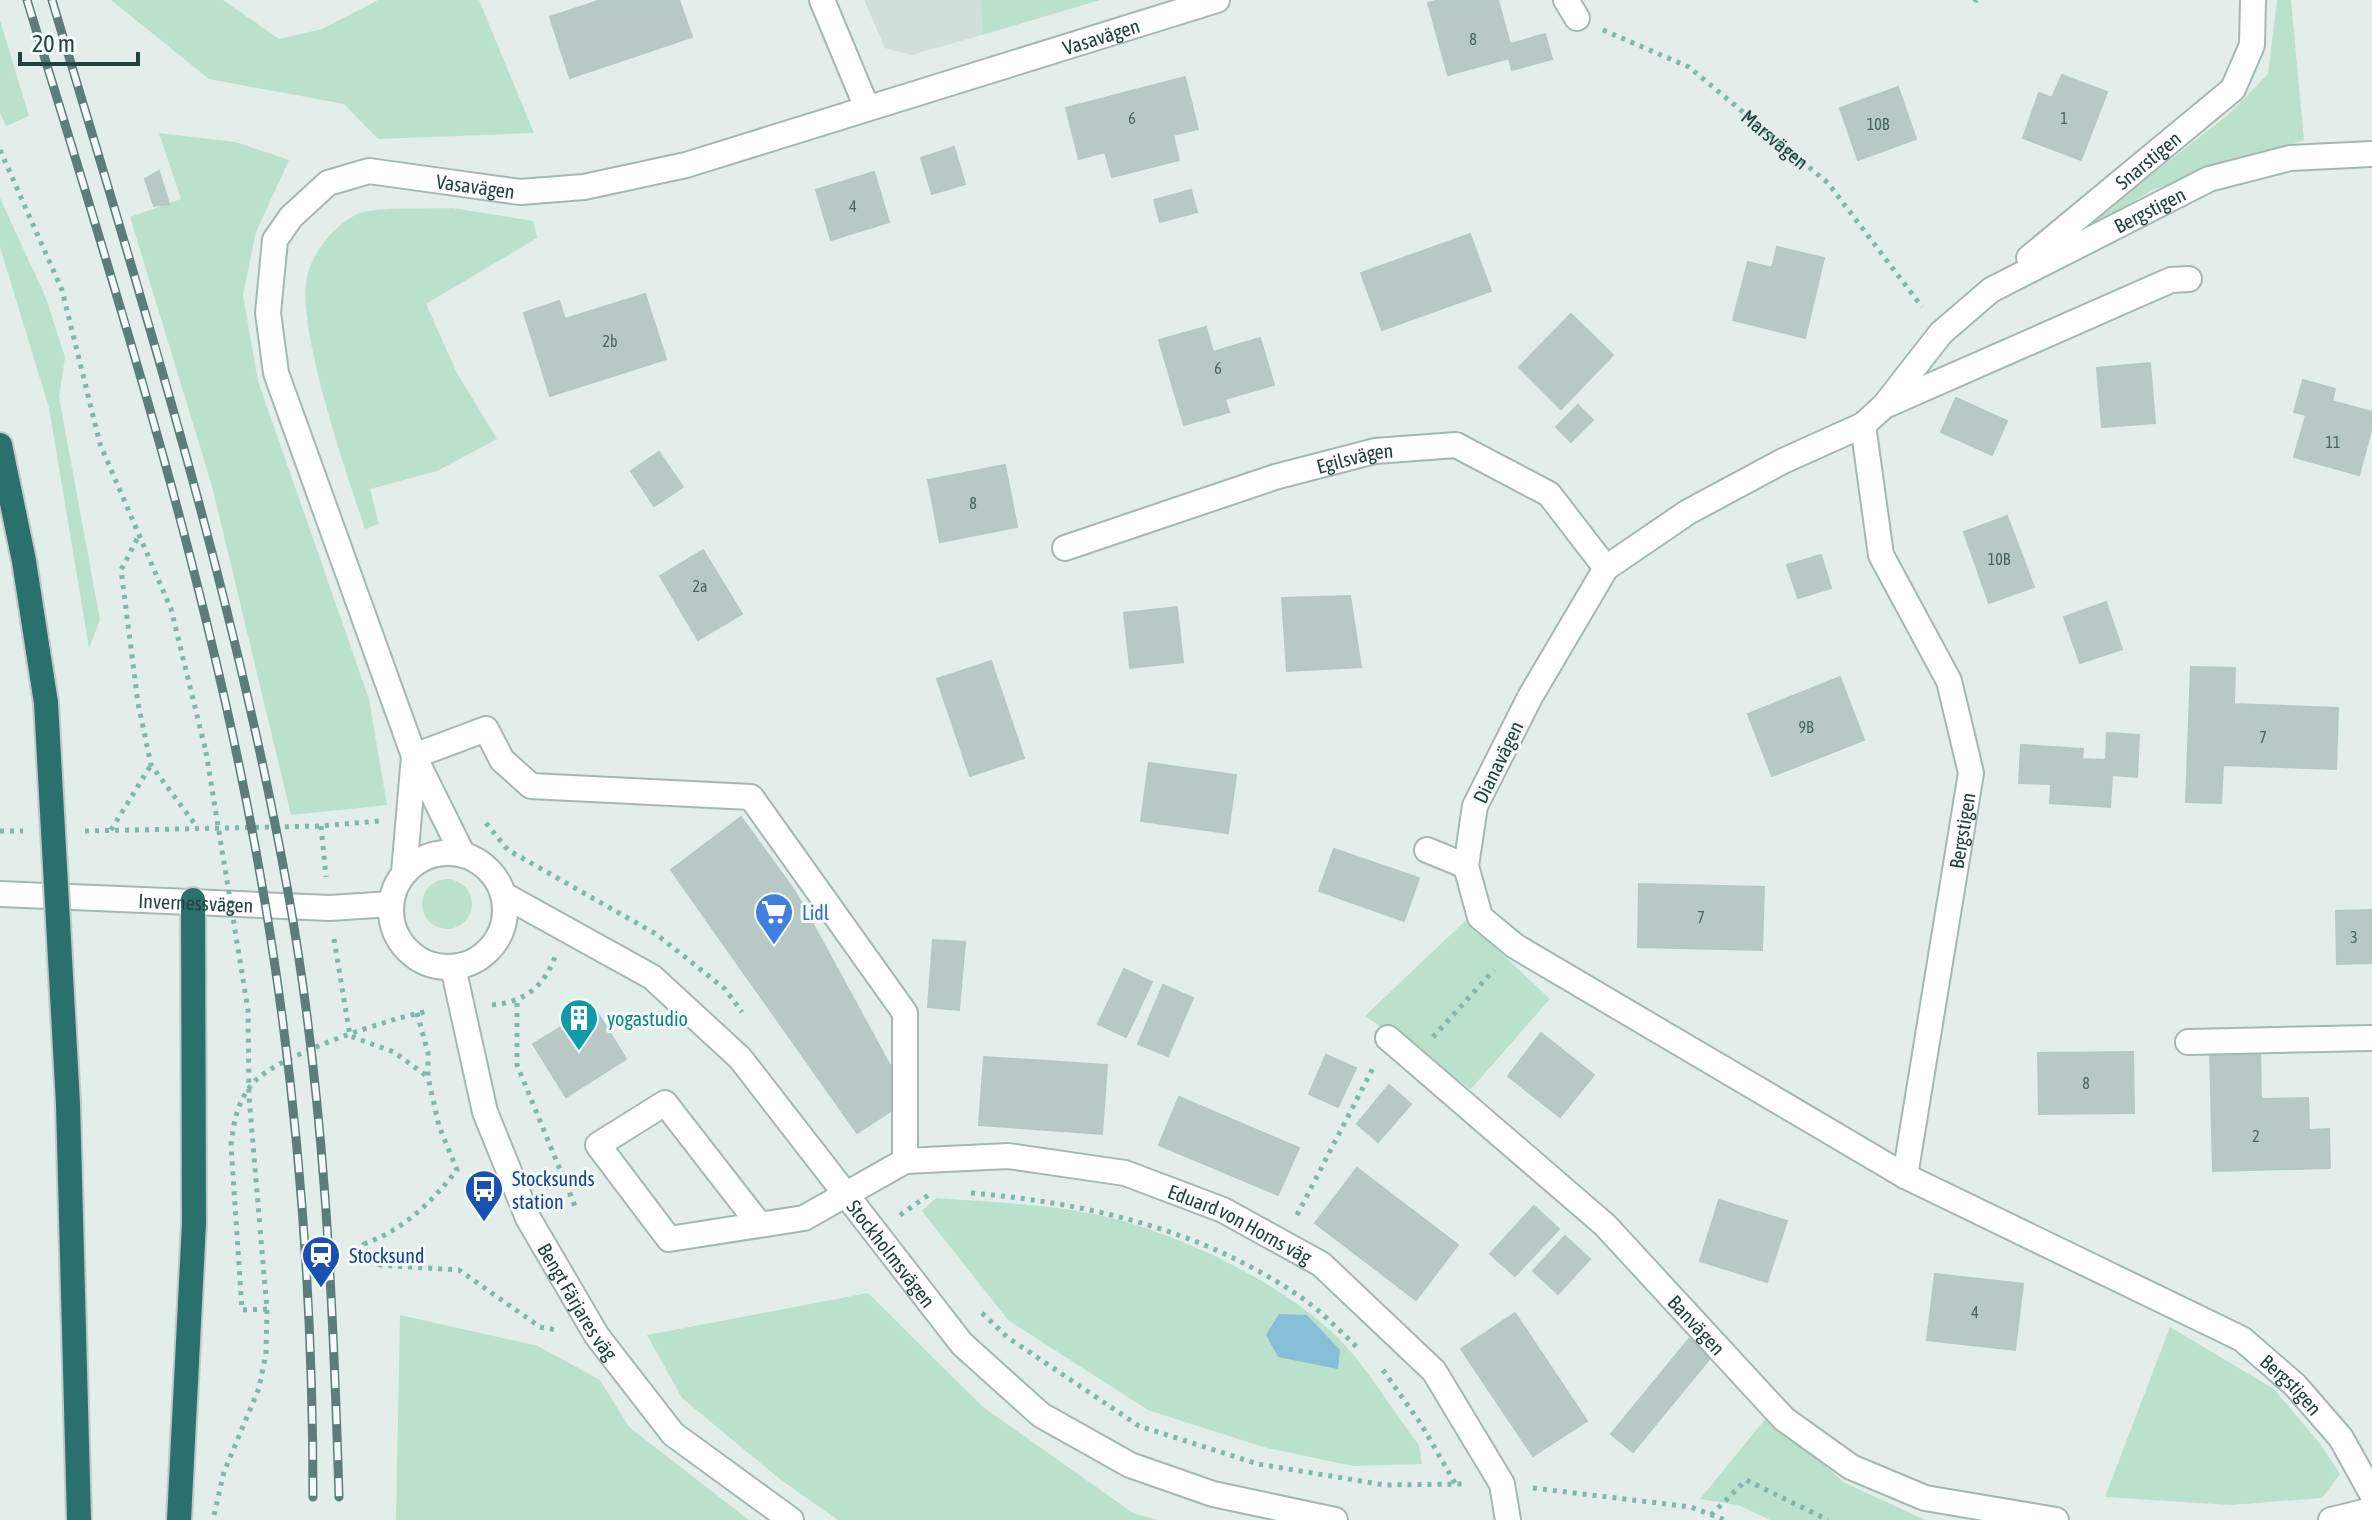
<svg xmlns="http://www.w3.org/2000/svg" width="2372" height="1520" viewBox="0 0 2372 1520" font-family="'Asap Condensed',sans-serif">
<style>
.built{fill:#d1deda}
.green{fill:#bae1cb}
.water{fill:#87bed8}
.building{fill:#b8c9c5;stroke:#b5c9c4;stroke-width:2}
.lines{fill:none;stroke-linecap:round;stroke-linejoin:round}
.minor-casing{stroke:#a5b7b4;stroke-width:28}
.highway-casing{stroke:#c1cac9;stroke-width:28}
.path{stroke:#81b5ad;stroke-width:5;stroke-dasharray:4 6;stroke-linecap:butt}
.minor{stroke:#fff;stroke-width:24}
.highway{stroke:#2a716d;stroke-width:24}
.rail-casing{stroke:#5c7d79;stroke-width:9}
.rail{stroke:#f4faf8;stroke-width:6;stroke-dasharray:18;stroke-linecap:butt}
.highway-bridge-casing{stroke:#c1cac9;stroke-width:28;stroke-linecap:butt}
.path-bridge{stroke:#81b5ad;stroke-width:5;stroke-dasharray:4 6;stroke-linecap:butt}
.highway-bridge{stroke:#2a716d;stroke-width:24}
.labels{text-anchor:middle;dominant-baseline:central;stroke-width:6;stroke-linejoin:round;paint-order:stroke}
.number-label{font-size:16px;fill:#476460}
.street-label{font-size:20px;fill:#21423e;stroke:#f4faf8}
.shop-label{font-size:20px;fill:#366cbe;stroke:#f4faf8;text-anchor:start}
.culture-label{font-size:20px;fill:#0d838f;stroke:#f4faf8;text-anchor:start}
.transit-label{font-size:20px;fill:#164399;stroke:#f4faf8;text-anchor:start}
</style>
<rect width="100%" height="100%" fill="#e3eeeb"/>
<path class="built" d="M864,0H981L982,35L911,55L885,48Z"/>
<path class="green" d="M111,0H223L279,39L322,29L378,0H479L534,133L378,139L344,104L209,79Z
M981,0H1100L982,35Z
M2277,0H2291L2304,140L2152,190L2057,249L2229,114L2268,74Z
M0,20L29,116L6,126L0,113Z
M159,133L235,142L289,160L256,232L243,295L258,381L369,699L387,805L291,815L212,486L130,217L181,199Z
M0,198L46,298L65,357L59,397L100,620L89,648L49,408L0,247Z
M452,208L533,221L537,238L426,304L457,373L497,439L437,471L370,489L379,524L365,529C348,476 293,322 308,272C316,248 336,223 360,213C376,207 431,209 452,208Z
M422 904a25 25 0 1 1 50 0a25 25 0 1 1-50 0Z
M1466,920L1550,999L1471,1089L1365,1016Z
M936,1198C1000,1203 1068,1204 1130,1223C1200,1245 1279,1283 1333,1333C1361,1358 1395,1414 1419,1445L1422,1464L1353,1466L1263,1447L1148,1410L1008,1320L922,1211Z
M868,1293L983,1407L1133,1513L1158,1520H838L781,1480L682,1398L647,1335Z
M400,1315L538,1346L600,1380L629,1427L749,1520H396Z
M2170,1327L2274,1389L2321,1445L2340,1474L2322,1498L2231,1505L2105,1497Z
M1771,1412L1843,1482L1925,1520H1770L1738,1505L1700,1499Z"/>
<path class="water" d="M1279,1314L1307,1315L1340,1350L1338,1369L1278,1357L1266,1335Z"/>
<path class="building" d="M601,0H679L692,37L570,78L550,17Z
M1439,0H1498L1510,44L1545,34L1552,59L1512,70L1509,58L1448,75L1428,3Z
M2062,75L2107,92L2081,160L2023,138L2039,93L2052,98Z
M1185,77L1198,129L1173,135L1179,160L1112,177L1105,152L1079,159L1066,108Z
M1898,87L1916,139L1858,160L1840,108Z
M954,147L965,184L932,194L921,158Z
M159,171L169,204L154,206L145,179Z
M874,172L889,222L831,240L816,190Z
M1191,190L1197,212L1160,222L1154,200Z
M1470,234L1491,291L1382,330L1361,273Z
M1777,247L1824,258L1805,338L1733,320L1748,262L1772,268Z
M645,294L666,359L550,396L524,313L559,301L565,319Z
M1571,314L1613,355L1561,409L1519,367Z
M1206,327L1213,352L1260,338L1274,385L1225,399L1229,412L1184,425L1159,340Z
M2150,363L2155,423L2102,427L2097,368Z
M2303,380L2335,389L2332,401L2372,412V427L2359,475L2294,457L2306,415L2294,412Z
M1956,398L2007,421L1992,455L1941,432Z
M1578,405L1593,420L1571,442L1556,427Z
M659,452L683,487L654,506L631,471Z
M1005,465L1017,527L940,542L928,480Z
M2007,516L2034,587L1989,603L1964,532Z
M703,550L742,614L698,640L660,576Z
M1821,555L1831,588L1798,598L1787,565Z
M1350,596L1361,667L1287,671L1282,598Z
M2106,602L2122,649L2080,663L2064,617Z
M1177,607L1183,662L1130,668L1124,613Z
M991,661L1024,758L970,776L937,679Z
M2191,667L2235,668L2234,704L2338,708L2336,769L2223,765L2221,803L2186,802Z
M1840,677L1864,740L1772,776L1748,714Z
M2107,733L2139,735L2137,777L2112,775L2110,807L2050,803L2051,784L2019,783L2021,745L2083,749L2082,759L2106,760Z
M1149,763L1236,775L1228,833L1141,821Z
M741,817L796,893L894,1073V1109L857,1133L671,870Z
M1334,849L1419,878L1404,921L1319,891Z
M1639,884L1764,887L1762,950L1638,947Z
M2372,910V963L2337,964L2336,911Z
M933,940L965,942L959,1010L928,1007Z
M1124,969L1152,982L1126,1037L1098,1024Z
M1163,985L1193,998L1168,1056L1138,1044Z
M594,1007L626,1059L566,1097L533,1044Z
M1541,1033L1594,1075L1560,1117L1508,1076Z
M2260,1049L2261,1099L2308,1098L2309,1130L2329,1129L2330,1168L2213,1171L2210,1051Z
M2133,1052L2134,1113L2039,1114L2038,1053Z
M1326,1055L1356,1068L1338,1107L1309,1094Z
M984,1057L1107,1065L1102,1134L979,1125Z
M1389,1085L1411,1104L1378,1142L1357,1124Z
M1179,1097L1299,1148L1278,1195L1159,1145Z
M1357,1168L1458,1245L1416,1300L1315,1223Z
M1719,1200L1787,1221L1767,1282L1700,1261Z
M1534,1206L1559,1229L1515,1276L1490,1254Z
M1565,1236L1590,1259L1558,1294L1533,1271Z
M1935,1274L2023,1284L2015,1350L1927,1340Z
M1515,1313L1587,1421L1533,1456L1461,1349Z
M1689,1339L1711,1357L1633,1452L1611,1434Z"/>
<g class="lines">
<g class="minor-casing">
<g id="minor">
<path d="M822,0L867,108"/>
<path d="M1566,0L1577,18"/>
<path id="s2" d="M2029,258L2233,89L2252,45L2253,0"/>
<path d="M1889,404L2171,280L2189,279"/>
<path id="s3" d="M1863,425L1783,461L1688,512L1606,568L1530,697L1475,806L1466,866L1480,917L1515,946L1905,1176L2242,1339L2295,1385L2341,1438L2372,1494"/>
<path id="s4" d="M1065,548L1275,477L1375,451L1456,445L1549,494L1606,568"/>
<path d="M414,756L486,729L502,760L531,786L751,797L905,1013V1161"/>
<path d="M1427,850L1466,866"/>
<circle cx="448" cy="910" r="57"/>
<path id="s5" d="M463,855L414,756L276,373L268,313L275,240L291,217L328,183L369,171L520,192L584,187L686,165L1217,0"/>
<path d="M404,873L414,756"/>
<path id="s6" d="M0,894L330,908L391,904"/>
<path id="s7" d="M504,895L652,977L740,1058L962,1344L1041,1415L1130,1465L1213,1494L1335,1520"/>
<path id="s8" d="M453,967L485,1112L528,1218L597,1336L673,1434L791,1520"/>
<path id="s9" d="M1388,1038L1605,1225L1784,1419L1851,1467L1925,1498L2056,1520"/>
<path d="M2188,1042L2372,1038"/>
<path id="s10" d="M1905,1176L1971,773L1949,681L1881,555L1863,425L1884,406L1941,333L1991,290L2209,179L2290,158L2372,154"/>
<path id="s11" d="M759,1224L665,1103L598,1145L669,1239L804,1218L905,1161L1008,1156L1125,1173L1223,1210L1321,1264L1434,1371L1502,1484L1508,1520"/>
<path d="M2331,1520L2372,1510"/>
</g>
</g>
<g class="highway-casing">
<path id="highway" d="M0,445L24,561L46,703
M68,1104L79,1520
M179,1520L194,1223L193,900"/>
</g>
<g class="path">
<path d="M1975,2L1976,0"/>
<path id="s1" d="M1603,30L1689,67L1828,183L1922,307"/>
<path d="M0,150L62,290L100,444L171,609L206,752"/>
<path d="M137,539L121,570L138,703L151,765L197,827"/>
<path d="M486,823L508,850L656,934L725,989L742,1012"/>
<path d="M321,826L326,877"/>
<path d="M111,830L151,765"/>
<path d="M0,831H23"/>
<path d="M85,831L321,826L379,821"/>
<path d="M334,939L350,1036L394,1052L428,1077"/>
<path d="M517,1003V1065L575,1206"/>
<path d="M492,1005C524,1002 543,988 555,957"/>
<path d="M417,1013L428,1053V1077L439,1126L457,1170C431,1203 403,1230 364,1244C367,1255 368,1261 380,1265L459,1270L540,1327L557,1330"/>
<path d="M1433,1037L1494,970"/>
<path d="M971,1193C1089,1203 1204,1230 1302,1298C1322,1312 1340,1331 1358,1348"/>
<path d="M900,1215L930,1194"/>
<path d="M1297,1215L1373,1068"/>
<path d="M267,1309L242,1310L231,1145C234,1121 237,1101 254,1082C279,1055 392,1017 430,1011"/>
<path d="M982,1313L1007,1337L1139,1426L1258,1464L1385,1485L1463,1484"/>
<path d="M1383,1370L1421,1424L1455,1483"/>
<path d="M1533,1488L1691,1507L1725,1520"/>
<path d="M214,1515L224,1472L259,1388L266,1354L267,1309L260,1228"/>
<path d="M1711,1515L1746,1480L1828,1520"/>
</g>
<use href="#minor" class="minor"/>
<use href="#highway" class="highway"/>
<g class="rail-casing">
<path id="rail" d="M27,0C112,279 202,559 255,846C295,1061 313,1278 313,1497
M52,0C140,295 233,588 288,892C324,1092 333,1295 339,1497"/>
</g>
<use href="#rail" class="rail"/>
<g class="highway-bridge-casing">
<path id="highway-bridge" d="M46,703L68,1104"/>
</g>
<path class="path-bridge" d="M206,752L248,1010L249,1096L260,1228"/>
<use href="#highway-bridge" class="highway-bridge"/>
</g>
<defs>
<g id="supermarket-pin" transform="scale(2)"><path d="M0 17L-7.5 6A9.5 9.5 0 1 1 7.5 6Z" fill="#3f7fe0" stroke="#f4faf8"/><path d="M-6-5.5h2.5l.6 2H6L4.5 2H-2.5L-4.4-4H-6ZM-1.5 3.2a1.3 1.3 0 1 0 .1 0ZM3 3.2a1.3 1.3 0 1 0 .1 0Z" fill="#fff"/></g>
<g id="building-pin" transform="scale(2)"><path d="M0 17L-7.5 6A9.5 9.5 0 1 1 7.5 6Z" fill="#0f9aa8" stroke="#f4faf8"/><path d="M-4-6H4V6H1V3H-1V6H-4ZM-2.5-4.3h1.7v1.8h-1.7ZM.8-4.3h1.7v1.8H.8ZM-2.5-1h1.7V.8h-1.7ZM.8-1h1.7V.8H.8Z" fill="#fff"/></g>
<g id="bus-pin" transform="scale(2)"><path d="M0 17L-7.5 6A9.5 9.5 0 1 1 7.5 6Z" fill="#1a4fb4" stroke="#f4faf8"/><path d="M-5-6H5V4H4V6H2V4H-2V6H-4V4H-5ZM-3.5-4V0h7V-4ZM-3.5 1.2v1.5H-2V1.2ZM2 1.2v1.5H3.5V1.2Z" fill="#fff"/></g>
<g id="station-pin" transform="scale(2)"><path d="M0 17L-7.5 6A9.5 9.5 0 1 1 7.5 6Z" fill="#1a4fb4" stroke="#f4faf8"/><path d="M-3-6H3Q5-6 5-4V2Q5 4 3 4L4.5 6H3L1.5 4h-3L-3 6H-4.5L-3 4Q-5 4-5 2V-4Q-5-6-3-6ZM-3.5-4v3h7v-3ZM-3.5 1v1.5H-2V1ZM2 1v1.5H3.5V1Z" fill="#fff"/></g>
</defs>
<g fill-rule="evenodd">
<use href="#supermarket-pin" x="774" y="912"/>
<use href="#building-pin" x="579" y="1018"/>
<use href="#bus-pin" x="484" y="1189"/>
<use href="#station-pin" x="321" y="1255"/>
</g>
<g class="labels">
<g class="number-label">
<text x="1473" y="39">8</text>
<text x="1132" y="118">6</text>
<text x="2064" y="118">1</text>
<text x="1878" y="124">10B</text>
<text x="853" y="206">4</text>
<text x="610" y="341">2b</text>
<text x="1218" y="368">6</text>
<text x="2333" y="442">11</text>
<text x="973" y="503">8</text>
<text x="1999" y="559">10B</text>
<text x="700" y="586">2a</text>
<text x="1806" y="727">9B</text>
<text x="2263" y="737">7</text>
<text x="1701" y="917">7</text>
<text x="2354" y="937">3</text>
<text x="2086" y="1083">8</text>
<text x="2256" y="1136">2</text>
<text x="1975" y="1312">4</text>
</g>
<g class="street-label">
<text stroke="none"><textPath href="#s5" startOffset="1528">Vasavägen</textPath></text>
<text stroke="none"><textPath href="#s1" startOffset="206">Marsvägen</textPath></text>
<text stroke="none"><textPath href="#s2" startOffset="154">Snarstigen</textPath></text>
<text stroke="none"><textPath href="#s5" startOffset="880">Vasavägen</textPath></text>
<text stroke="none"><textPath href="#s10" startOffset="1142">Bergstigen</textPath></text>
<text stroke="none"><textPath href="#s4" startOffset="304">Egilsvägen</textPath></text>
<text transform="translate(1498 762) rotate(-64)">Dianavägen</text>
<text stroke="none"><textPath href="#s10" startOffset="350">Bergstigen</textPath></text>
<text stroke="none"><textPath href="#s6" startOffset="196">Invernessvägen</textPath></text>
<text stroke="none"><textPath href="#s11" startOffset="950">Eduard von Horns väg</textPath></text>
<text stroke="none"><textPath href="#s7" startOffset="536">Stockholmsvägen</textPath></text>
<text stroke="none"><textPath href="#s8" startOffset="360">Bengt Färjares väg</textPath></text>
<text stroke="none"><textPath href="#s9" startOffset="422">Banvägen</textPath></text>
<text stroke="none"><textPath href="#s3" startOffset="1620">Bergstigen</textPath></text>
</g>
<g class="shop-label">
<text x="802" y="912">Lidl</text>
</g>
<g class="culture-label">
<text x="607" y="1018">yogastudio</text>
</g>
<g class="transit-label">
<text x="512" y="1178">Stocksunds<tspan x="512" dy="23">station</tspan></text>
<text x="349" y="1255">Stocksund</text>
</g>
</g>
<path d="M20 52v12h118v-12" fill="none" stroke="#21423e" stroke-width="4"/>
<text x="32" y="52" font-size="24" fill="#21423e" stroke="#f4faf8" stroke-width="6" paint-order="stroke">20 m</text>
</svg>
